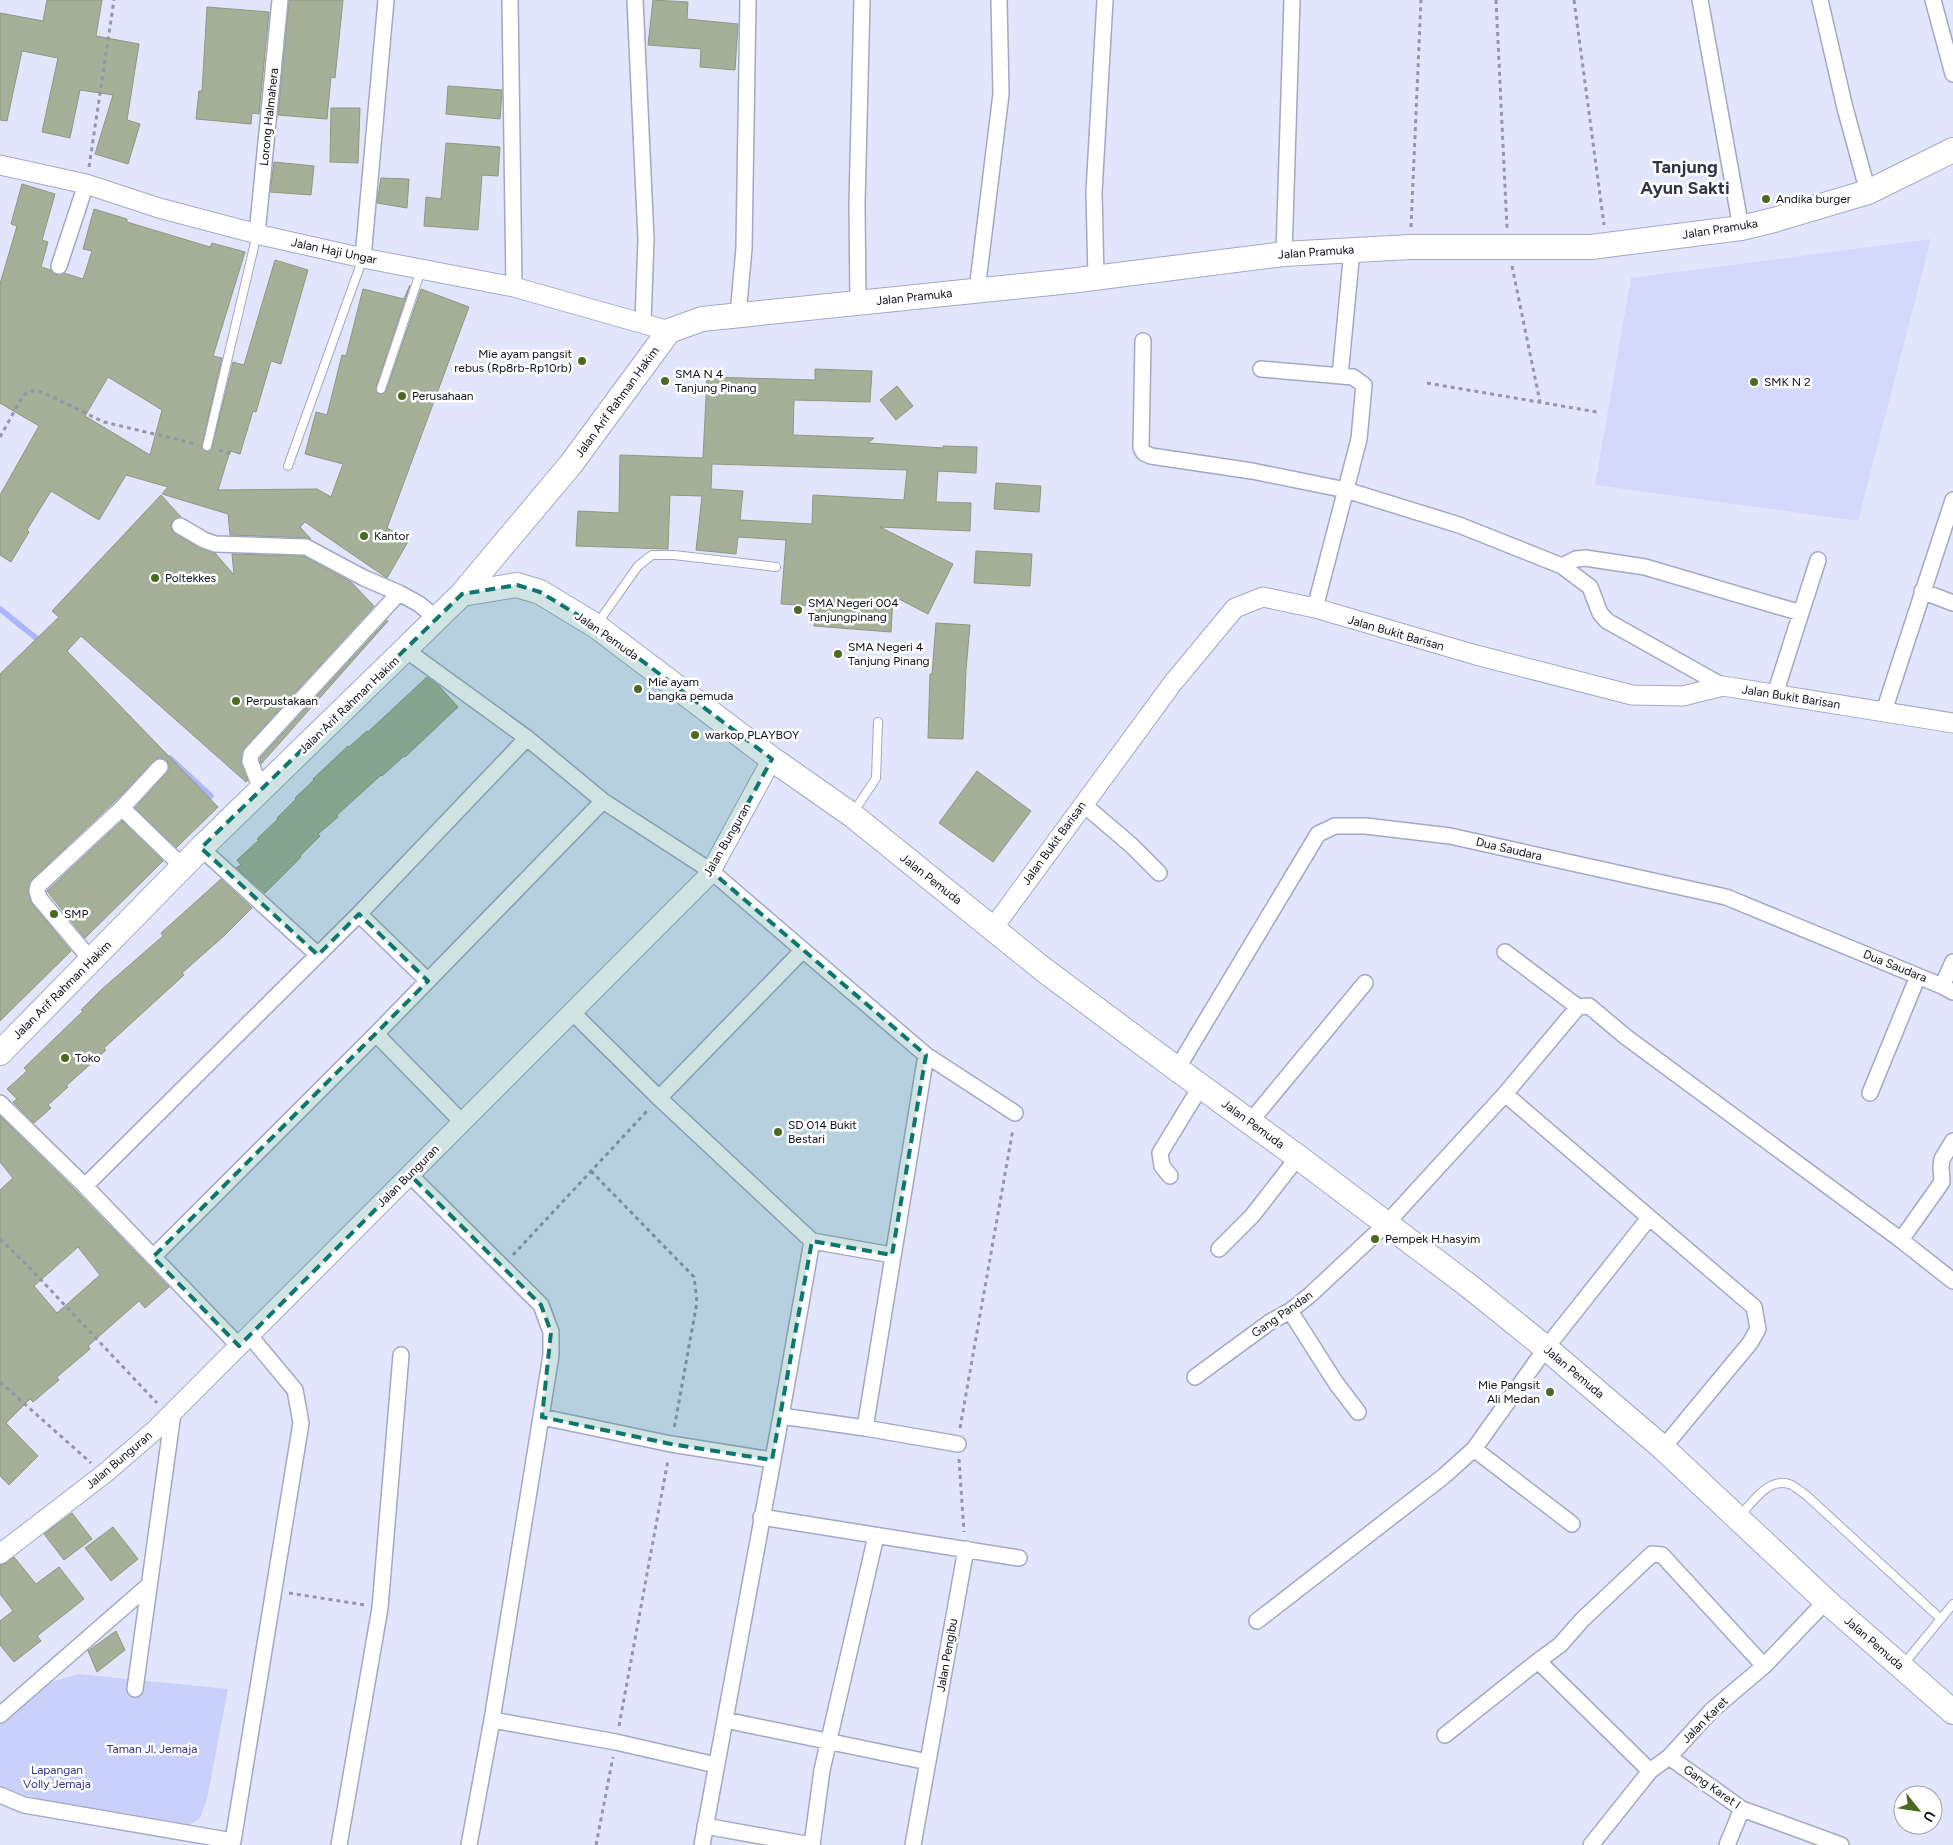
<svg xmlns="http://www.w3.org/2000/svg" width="1953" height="1845" viewBox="0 0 1953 1845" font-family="Figtree,sans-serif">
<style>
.built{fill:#d3d9fb}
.green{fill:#c9d1fa}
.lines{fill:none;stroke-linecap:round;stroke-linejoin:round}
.stream{stroke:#abb5fb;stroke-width:5.5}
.building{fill:#a4b198;stroke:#8c9880;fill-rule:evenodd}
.service-casing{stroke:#a3a8c2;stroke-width:10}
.minor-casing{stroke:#a3a8c2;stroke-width:18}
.tertiary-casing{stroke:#a3a8c2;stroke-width:21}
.primary-casing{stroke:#a3a8c2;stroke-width:26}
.path{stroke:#9296a7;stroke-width:3;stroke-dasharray:4 4;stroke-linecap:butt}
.service{stroke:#fff;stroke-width:8}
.minor{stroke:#fff;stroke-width:15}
.tertiary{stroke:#fff;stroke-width:19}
.primary{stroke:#fff;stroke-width:24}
.marked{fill:#0f766e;fill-opacity:0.2;stroke:#0f766e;stroke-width:4;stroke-dasharray:10 6;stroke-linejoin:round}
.poi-dot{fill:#4b6a20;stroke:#fff;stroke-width:2}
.labels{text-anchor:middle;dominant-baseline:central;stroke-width:5;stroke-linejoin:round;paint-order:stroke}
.street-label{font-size:12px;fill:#0d0f18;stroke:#fff}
.poi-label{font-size:12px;fill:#0d0f18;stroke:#fff;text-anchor:start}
.park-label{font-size:12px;fill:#313281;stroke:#fff}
.district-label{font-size:18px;font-weight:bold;fill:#313449;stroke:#fff}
</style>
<rect width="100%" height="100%" fill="#e2e6fc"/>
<path class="built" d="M1931,239L1858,521L1595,485L1631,278Z"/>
<path class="green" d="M78,1674L228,1689L207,1799L200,1818L187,1827C125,1817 59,1811 0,1785V1724L51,1682Z"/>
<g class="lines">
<path class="stream" d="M0,609L41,642
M170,758L211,796"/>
</g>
<path class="building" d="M47,0H102L96,36L139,44L127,120L140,124L128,164L95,154L113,95L80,90L70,138L42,132L58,58L22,51L7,121L0,120V13L43,21Z
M289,0H343L335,78L331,77L327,119L278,115Z
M653,0L688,2L687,19L738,24L735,70L700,67L701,49L648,45Z
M207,7L269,12L259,114L252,113L251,124L196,119L199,91H202Z
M448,86L502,90L500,119L446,114Z
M331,108H360L358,163L330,162Z
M446,143L500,147L498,176L482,175L478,230L424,226L426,197L441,199Z
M274,162L314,166L311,195L270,192Z
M381,178L409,179L407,208L377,203Z
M22,184L55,194L42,240L48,242L41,267L51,270L57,275L64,273L83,279L92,251L83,249L94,209L127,219V222L210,247L212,243L245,252L213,356L222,358L202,445V448L205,451H209L212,447L233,362L244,365L275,260L308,270L281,364L271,361L256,412L253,411L240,454L230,451L218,490L317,489L331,497L343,464L305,454L316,412L327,415L342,355L346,356L363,289L404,299L410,285L376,387L377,392L380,394L384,393L386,391L421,289L469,307L387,528L409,540L387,578L305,522L300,527L311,539L306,538L230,535L228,514L162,494L168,487L126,475L99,520L51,491L27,530L29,532L11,562L0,555V495L39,426L0,403V284L17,226L11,224ZM108,377L162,410L150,455L85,416Z
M815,369L872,371L870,402L794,400L793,435L874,438L868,443L943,448V446L977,447L976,473L938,471L936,502L971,503L970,531L880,527L953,564L928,614L893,596L891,632L814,626L816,606L781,604L786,540L738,537L736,554L696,550L702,496L670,495L668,549L576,546L578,511L619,513L620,455L703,458L707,377L815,380ZM712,464L907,470L904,500L813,495L812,524L740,520L743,491L711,489Z
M897,386L913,406L896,420L880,400Z
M996,483L1041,486L1039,512L994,509Z
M161,495L181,517L172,521L171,525L172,531L199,548L215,553L234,575L232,554L304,556L351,582L374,606L244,748L241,760L248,780L246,782L81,636L67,651L218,807L176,848L135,808L169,770V765L166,760L157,758L115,801L32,879L28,890L32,904L71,951L0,1021V674L59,617L52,611Z
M976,551L1032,554L1030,586L974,583Z
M387,620L388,621L261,764L260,758Z
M936,623L970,625L966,670L963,739L928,738L930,674H932Z
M427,677L439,686L458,707L405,757L404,756L382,776L381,775L337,815L338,817L318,834L320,836L300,856L301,857L265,893L236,868L241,865L237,860L259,840L257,839L278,819L277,818L296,799L295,798L314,780L313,779L348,746L349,747L367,731L368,732Z
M977,771L1031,811L993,862L939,823Z
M122,821L163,861L85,938L47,891Z
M221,879L252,908L225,935L182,973L184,975L104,1048L106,1050L66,1086L68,1087L48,1105L51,1108L34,1123L13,1102L17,1099L7,1089L27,1071L24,1068L83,1011L81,1010L101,990L163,936L161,933Z
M0,1116L78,1193L169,1287L145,1308L139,1301L88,1346L90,1349L57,1377L59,1380L33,1402L30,1399L6,1423L38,1456L9,1485L0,1476V1190L13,1178L0,1162ZM78,1247L100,1275L57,1313L34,1286Z
M72,1513L92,1539L64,1560L44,1534Z
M113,1527L138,1559L111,1581L85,1548Z
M14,1557L36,1584L59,1567L84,1599L37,1636L41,1641L14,1662L0,1645V1621L13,1611L0,1594V1565L6,1563Z
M116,1631L125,1650L97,1672L88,1651Z"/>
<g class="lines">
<g class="service-casing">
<path id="service" d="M381,389L421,270
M207,446L257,234
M288,466L363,258
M597,624L638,566L652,555H674L776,567
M853,813L876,778L878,722
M1739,1517C1751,1504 1768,1477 1789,1484C1795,1486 1800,1491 1806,1495L1941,1619
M1903,1665L1953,1604"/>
</g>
<g class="minor-casing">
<path id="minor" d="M510,0L514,287
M635,0L646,239L643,322
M1700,0L1741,228
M1820,0L1845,108L1868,192
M1933,0L1953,74
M257,234L280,0
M1284,254L1292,0
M363,258L386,0
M59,266L86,184
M1096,278L1094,192L1105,0
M977,290L1001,94L999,0
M858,303L857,203L862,0
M738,315L744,248L748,0
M1143,341L1141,448L1144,453L1151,456L1252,471L1346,490L1459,525L1562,566L1590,587L1600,613L1607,621L1723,686
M1261,369L1353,377L1364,385L1359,439L1315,608
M1340,376L1352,250
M180,526L204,540L215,544L306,547L364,578L399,593L419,604L436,618
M1562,566L1576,559L1585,558L1645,567L1801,613
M1922,591L1953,603
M406,650L527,738L603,801L711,871L803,950
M1775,694L1818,560
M1884,711L1953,500
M261,789L250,761L251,754L399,593
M1083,804L1131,845L1159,873
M122,808L183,867
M201,848L318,955
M359,914L428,981
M1505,952L1578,1007
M92,961L39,898L37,891L38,886L122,808L160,767
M1942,986L1953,962
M572,1012L659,1098L812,1241
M376,1034L462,1122
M1177,1069L1318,834L1335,826H1366L1450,836L1726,897L1942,986L1953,992
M1870,1093L1918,976
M1505,1094L1754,1307L1758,1329L1750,1343L1663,1448
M659,1098L803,950L926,1055L1015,1113
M0,1103L85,1186L239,1346
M1250,1122L1365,983
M410,1175L541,1305L551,1332V1355L492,1720L469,1845
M1170,1176L1162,1166L1160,1153L1201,1086
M85,1186L359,914L527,738
M1901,1240L1942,1182L1941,1167L1942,1159L1953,1141
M1219,1249L1252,1216L1298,1157
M153,1257L376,1034L603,801
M1290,1311L1336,1383L1358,1412
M1195,1377L1270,1322L1290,1311L1310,1295L1386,1224L1505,1094L1578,1007L1589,1006L1626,1037L1901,1240L1953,1281
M781,1416L865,1428L958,1444
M542,1417L671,1444L772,1460
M865,1428L926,1055
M1474,1449L1572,1524
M761,1517L1019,1558
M1257,1621L1444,1476L1474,1449L1546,1348L1649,1218
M1538,1661L1650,1771
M135,1689L173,1413
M0,1715L149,1585
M492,1720L616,1742L716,1765
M725,1720L928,1762
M1445,1735L1538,1661L1560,1645L1582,1620L1652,1554L1662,1555L1764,1666
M1669,1757L1742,1809L1841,1845
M0,1795L24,1805L233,1841L301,1423L295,1390L250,1336
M705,1826L811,1845
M339,1845L380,1608L401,1355
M702,1845L781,1416L812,1241L892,1255
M812,1845L822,1770L876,1536
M913,1845L966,1549
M1591,1845L1650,1771L1669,1757L1712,1710L1764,1666L1826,1601
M1727,1845L1742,1809"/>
</g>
<g class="tertiary-casing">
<path id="tertiary" d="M0,165L86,184L159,208L265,236L363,258L514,287L669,331
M993,928L1172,684L1235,608L1263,597L1315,608L1476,655L1632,695L1683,696L1723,686L1953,723
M0,1554L104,1474L155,1430L706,878L711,871L772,759"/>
</g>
<g class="primary-casing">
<path id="primary" d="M462,594L517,585L540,592L596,626L772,759L852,815L1044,970L1177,1069L1298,1157L1469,1286L1546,1348L1663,1448L1826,1601L1953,1712
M0,1053L201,848L462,594L571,464L669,331L702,319L1070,281L1284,254L1410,247H1591L1741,228L1774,220L1868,192L1953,150"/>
</g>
<path class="path" d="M1496,0L1507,228
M1574,0L1604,225
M89,167L114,0
M1411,227L1421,0
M1512,266L1540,402
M1427,383L1597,412
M0,437L23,396C29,390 34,390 42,392L104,422L196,444
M219,450L233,454
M591,1171L694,1277L697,1302L674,1429
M0,1239L26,1264L157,1403
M513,1255L648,1110
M0,1382L91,1463
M960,1428L1013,1129
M959,1459L964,1532
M289,1593L365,1605
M619,1726L668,1460
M596,1845L613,1757"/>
<use href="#service" class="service"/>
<use href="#minor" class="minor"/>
<use href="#tertiary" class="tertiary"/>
<use href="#primary" class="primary"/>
</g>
<path class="marked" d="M517,585L540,592L596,626L772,759L711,871L926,1055L892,1255L812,1241L772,1460L671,1444L542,1417L551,1332L541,1305L410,1175L239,1346L153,1257L428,981L359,914L318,955L201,848L462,594Z"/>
<g class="poi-dot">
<circle cx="1766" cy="199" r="5"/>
<circle cx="582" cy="361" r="5"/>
<circle cx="665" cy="381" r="5"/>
<circle cx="1754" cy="382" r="5"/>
<circle cx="402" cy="396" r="5"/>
<circle cx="364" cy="536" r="5"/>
<circle cx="155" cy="578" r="5"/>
<circle cx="798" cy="610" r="5"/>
<circle cx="838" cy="654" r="5"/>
<circle cx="638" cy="689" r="5"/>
<circle cx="236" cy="701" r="5"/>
<circle cx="695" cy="735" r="5"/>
<circle cx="54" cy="914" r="5"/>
<circle cx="65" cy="1058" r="5"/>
<circle cx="778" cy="1132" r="5"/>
<circle cx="1375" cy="1239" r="5"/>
<circle cx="1550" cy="1392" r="5"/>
</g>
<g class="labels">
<g class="street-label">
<text transform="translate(269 117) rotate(-84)">Lorong Halmahera</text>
<text transform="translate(1720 229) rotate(-9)">Jalan Pramuka</text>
<text transform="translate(334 251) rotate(12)">Jalan Haji Ungar</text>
<text transform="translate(1316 252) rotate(-4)">Jalan Pramuka</text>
<text transform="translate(914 297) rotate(-6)">Jalan Pramuka</text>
<text transform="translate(617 402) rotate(-54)">Jalan Arif Rahman Hakim</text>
<text transform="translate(1396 633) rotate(16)">Jalan Bukit Barisan</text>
<text transform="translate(607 636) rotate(35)">Jalan Pemuda</text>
<text transform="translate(1791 697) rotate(9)">Jalan Bukit Barisan</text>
<text transform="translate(349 705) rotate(-44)">Jalan Arif Rahman Hakim</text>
<text transform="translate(727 840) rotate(-60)">Jalan Bunguran</text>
<text transform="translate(1054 843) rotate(-54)">Jalan Bukit Barisan</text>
<text transform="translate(1509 849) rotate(13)">Dua Saudara</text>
<text transform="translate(931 879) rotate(38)">Jalan Pemuda</text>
<text transform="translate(1895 966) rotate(22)">Dua Saudara</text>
<text transform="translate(62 990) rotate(-45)">Jalan Arif Rahman Hakim</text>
<text transform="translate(1253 1124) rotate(36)">Jalan Pemuda</text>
<text transform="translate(408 1176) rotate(-45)">Jalan Bunguran</text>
<text transform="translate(1282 1314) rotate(-35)">Gang Pandan</text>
<text transform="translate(1574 1372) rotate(40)">Jalan Pemuda</text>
<text transform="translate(119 1460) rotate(-40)">Jalan Bunguran</text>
<text transform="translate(1874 1643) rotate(41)">Jalan Pemuda</text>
<text transform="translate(947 1655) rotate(-80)">Jalan Pengibu</text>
<text transform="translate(1705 1720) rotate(-45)">Jalan Karet</text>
<text transform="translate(1712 1787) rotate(35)">Gang Karet I</text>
</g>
<g class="poi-label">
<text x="1776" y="199">Andika burger</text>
<text x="572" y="354" text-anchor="end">Mie ayam pangsit<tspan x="572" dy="14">rebus (Rp8rb-Rp10rb)</tspan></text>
<text x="675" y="374">SMA N 4<tspan x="675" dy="14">Tanjung Pinang</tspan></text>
<text x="1764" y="382">SMK N 2</text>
<text x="412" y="396">Perusahaan</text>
<text x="374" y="536">Kantor</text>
<text x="165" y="578">Poltekkes</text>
<text x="808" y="603">SMA Negeri 004<tspan x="808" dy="14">Tanjungpinang</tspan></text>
<text x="848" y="647">SMA Negeri 4<tspan x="848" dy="14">Tanjung Pinang</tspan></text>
<text x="648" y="682">Mie ayam<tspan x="648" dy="14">bangka pemuda</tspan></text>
<text x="246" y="701">Perpustakaan</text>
<text x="705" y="735">warkop PLAYBOY</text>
<text x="64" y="914">SMP</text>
<text x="75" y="1058">Toko</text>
<text x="788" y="1125">SD 014 Bukit<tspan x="788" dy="14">Bestari</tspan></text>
<text x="1385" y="1239">Pempek H.hasyim</text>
<text x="1540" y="1385" text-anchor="end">Mie Pangsit<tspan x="1540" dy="14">Ali Medan</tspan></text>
</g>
<g class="park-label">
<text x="152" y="1749">Taman Jl. Jemaja</text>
<text x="57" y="1770">Lapangan<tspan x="57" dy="14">Volly Jemaja</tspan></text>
</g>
<g class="district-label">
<text x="1685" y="167">Tanjung<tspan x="1685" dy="21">Ayun Sakti</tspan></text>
</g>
</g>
<g transform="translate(1918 1810) rotate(120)"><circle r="24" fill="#ffffff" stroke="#9e9fa3"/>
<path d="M0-4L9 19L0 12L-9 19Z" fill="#4b6a20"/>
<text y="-8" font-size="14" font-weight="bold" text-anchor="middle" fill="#0d0f18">U</text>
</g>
</svg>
